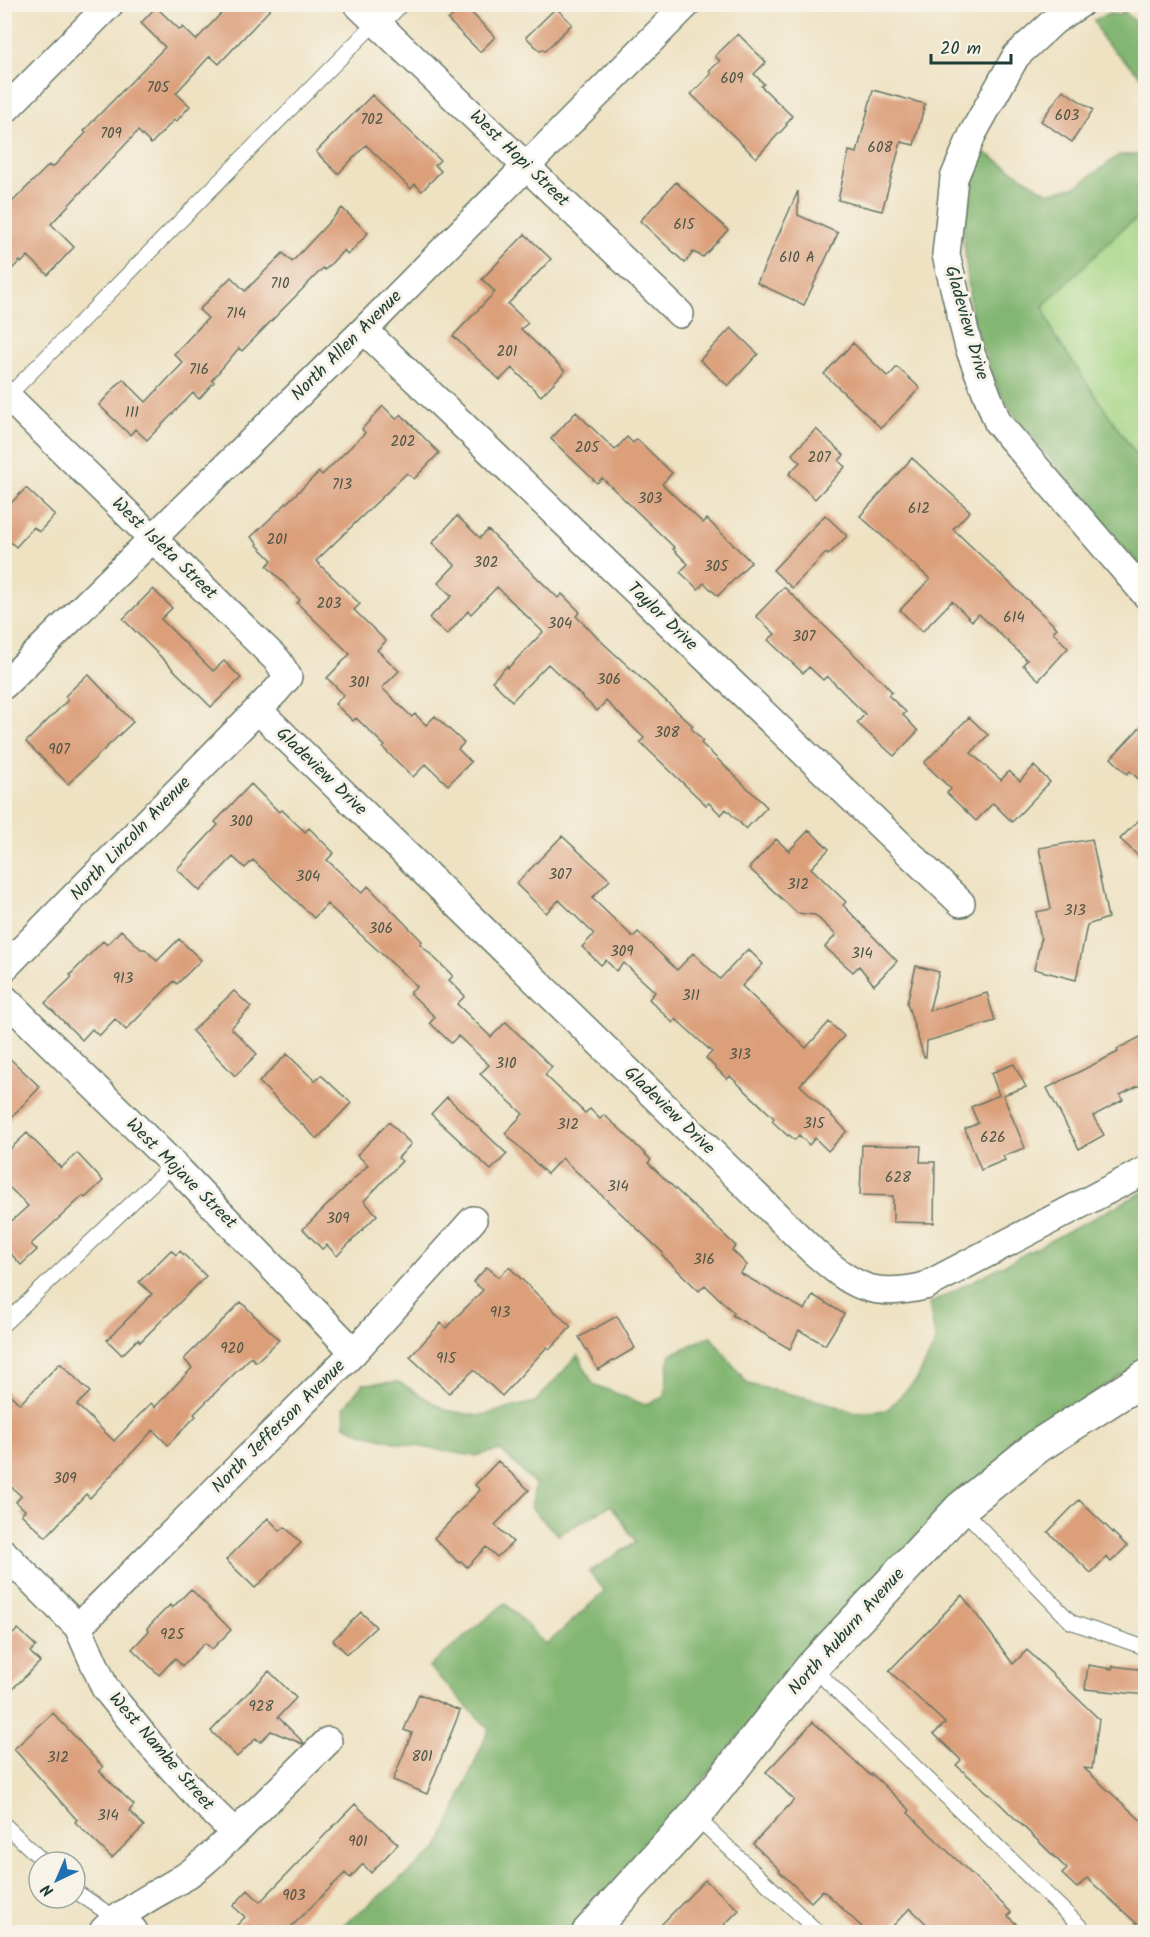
<svg xmlns="http://www.w3.org/2000/svg" width="1150" height="1937" viewBox="0 0 1150 1937" font-family="Kalam,sans-serif">
<style>
.green{fill:#a4d584;stroke:#62895c;stroke-width:1.5}
.forest{fill:#83b672;stroke:#517a53;stroke-width:1.5}
.building{fill:#db9f7a}
.lines{fill:none;stroke-linecap:round;stroke-linejoin:round}
.service-casing{stroke:#677766;stroke-width:16}
.minor-casing{stroke:#677766;stroke-width:30}
.tertiary-casing{stroke:#677766;stroke-width:36}
.secondary-casing{stroke:#677766;stroke-width:36}
.service{stroke:#fff;stroke-width:14}
.minor{stroke:#fff;stroke-width:27}
.tertiary{stroke:#fff;stroke-width:33}
.secondary{stroke:#fff;stroke-width:33}
.labels{text-anchor:middle;dominant-baseline:central;stroke-width:6;stroke-linejoin:round;paint-order:stroke}
.number-label{font-size:15px;fill:#4e5646}
.street-label{font-size:18px;fill:#1f3d34;stroke:#f7f3e8}
</style>
<rect width="100%" height="100%" fill="#f7f3e8"/>
<filter id="ink" filterUnits="userSpaceOnUse"><feTurbulence type="fractalNoise" baseFrequency=".0167" numOctaves="2"/><feDisplacementMap in="SourceGraphic" scale="12" xChannelSelector="R" yChannelSelector="G"/><feConvolveMatrix kernelMatrix="1 2 1 2 8 2 1 2 1" color-interpolation-filters="sRGB"/></filter>
<filter id="wash" filterUnits="userSpaceOnUse"><feTurbulence type="fractalNoise" baseFrequency=".008" numOctaves="4" result="noise"/><feDisplacementMap in="SourceGraphic" scale="24" xChannelSelector="R" yChannelSelector="G"/><feGaussianBlur stdDeviation="1.35" result="paint"/><feColorMatrix in="noise" values="0 0 0 0 0 0 0 0 0 0 0 0 0 0 0 0 0 1.4 0 .05"/><feComposite in="paint" operator="in"/></filter>
<g filter="url(#wash)">
<rect width="100%" height="100%" fill="#eee2c3"/>
<path class="green" d="M1145,213V468L1054,335L1043,306L1122,229Z"/>
<path class="forest" d="M1122,9L1145,32V80L1103,40L1094,20L1110,14L1121,15Z
M984,152L1048,193L1077,186L1119,155H1145V213L1122,229L1043,306L1054,335L1145,468V572L1017,419L998,389L972,318L964,243V210L968,185Z
M1145,1191V1360L1079,1403L801,1660L652,1843L571,1932H335L439,1848L489,1729L429,1667L505,1603L546,1645L605,1591L589,1572L636,1542L611,1505L558,1535L531,1508L535,1484L501,1450L474,1456L399,1443L364,1434L345,1425L344,1407L363,1384L399,1382L445,1410L478,1416L535,1402L578,1355L593,1384L645,1405L664,1397L670,1355L710,1336L748,1384L828,1403L856,1413L887,1410L917,1379L936,1342L929,1304Z"/>
<g id="blocks">
<path class="building" d="M230,4H275L219,64L210,56L176,93L190,106L176,122L174,120L151,144L138,131L51,224L74,247L48,275L28,256L21,263L20,261L4,277V210L49,165L52,168L86,133L84,131L93,121L165,47L141,23L156,7L180,30L183,27L196,40Z
M464,5L495,37L480,52L448,20Z
M556,8L572,24L545,51L543,49L540,51L526,37Z
M738,34L766,62L754,74L764,84L761,86L792,116L786,124L787,125L756,158L691,94L711,74L709,71L720,61L715,56Z
M873,90L925,104L914,145L901,142L882,211L838,200L849,151L857,153Z
M1063,90L1093,110L1072,142L1041,121Z
M372,95L440,160L435,165L441,171L422,191L415,184L411,189L366,145L338,174L316,152Z
M676,182L728,230L703,257L693,252L685,263L640,221Z
M798,191V215L838,233L804,305L757,283Z
M342,208L368,233L348,255L344,250L325,270L323,268L242,351L239,348L212,380L214,382L199,399L193,393L147,440L135,429L130,435L99,405L123,379L146,402L183,363L174,354L208,318L199,310L231,277L245,291L283,253L292,262Z
M525,234L551,259L508,304L528,323L521,329L565,371L541,396L512,368L500,380L453,336L495,292L482,279Z
M731,328L758,354L728,386L700,360Z
M853,343L888,377L897,367L920,388L881,428L824,374Z
M383,406L396,419L401,414L439,453L414,479L407,473L316,561L360,604L354,610L386,641L377,650L399,671L382,688L412,717L415,714L426,725L435,716L464,743L458,749L471,762L448,785L426,764L413,777L383,748L385,746L356,718L353,721L335,704L344,695L327,678L350,654L297,603L300,600L267,566L272,560L257,545L258,544L251,537L319,472L322,475L365,433L362,429Z
M576,412L615,450L627,437L633,443L637,439L672,473L662,484L703,523L707,519L751,562L718,596L704,583L698,589L680,572L688,564L673,549L675,548L602,478L597,483L551,439Z
M816,429L844,455L839,461L845,467L815,499L789,474L800,462L792,454Z
M912,458L970,511L953,529L1057,628L1053,632L1068,648L1039,680L1023,665L1027,660L979,614L972,621L952,601L922,632L900,610L930,579L860,516Z
M26,488L55,515L39,532L34,527L16,547L4,536V510Z
M825,515L847,536L828,555L826,553L792,588L773,570Z
M457,516L480,538L488,530L558,598L562,594L580,612L576,616L603,643L693,726L691,728L703,741L701,743L767,807L746,829L726,809L721,815L709,803L706,805L640,742L644,738L606,701L597,711L548,664L512,701L492,681L507,666L508,668L543,632L497,587L471,614L468,611L447,635L429,618L452,596L438,583L455,565L432,543Z
M784,587L885,684L892,692L888,695L906,712L903,715L918,731L894,756L857,723L865,714L827,676L823,680L809,667L803,673L768,640L775,634L756,616Z
M153,589L172,608L161,619L213,671L224,661L241,678L211,707L123,619Z
M88,674L133,722L68,784L26,742L68,700L65,696Z
M969,717L988,735L971,753L1001,780L1009,771L1020,781L1034,766L1050,782L1012,822L993,803L976,821L947,793L951,789L924,763Z
M1146,721V786L1130,771L1127,774L1111,758Z
M251,784L279,812L282,810L305,832L309,828L334,853L327,860L362,893L368,886L422,941L420,944L453,976L449,980L465,996L457,1004L491,1037L506,1022L552,1067L545,1075L585,1113L590,1109L600,1119L604,1115L622,1131L651,1160L648,1163L736,1246L732,1250L747,1265L740,1273L805,1310L813,1295L844,1314L825,1345L799,1330L790,1349L732,1315L734,1313L705,1285L699,1291L662,1255L663,1253L562,1158L547,1174L505,1133L523,1114L480,1074L489,1065L458,1036L451,1043L430,1023L435,1017L410,993L417,986L327,904L314,918L253,860L245,868L233,857L200,891L177,869L218,825L215,822Z
M1146,813V863L1120,839Z
M809,830L829,849L811,868L846,902L843,905L897,961L874,985L859,966L853,972L825,947L836,935L815,915L797,913L749,868L776,839L789,851Z
M562,836L610,880L592,898L633,937L638,932L677,970L693,953L720,979L748,949L763,964L742,986L806,1048L829,1022L844,1036L800,1085L847,1131L828,1151L815,1138L809,1145L799,1135L795,1140L789,1135L788,1136L772,1121L774,1118L730,1076L727,1079L706,1058L712,1052L676,1019L673,1023L649,999L655,992L624,963L616,971L606,960L601,965L582,947L594,934L559,900L546,913L516,884Z
M1092,839L1108,918L1087,925L1076,980L1034,969L1041,940L1036,912L1051,909L1039,848Z
M121,930L141,949H145L157,961L179,939L201,960L177,984L174,981L126,1030L115,1019L99,1036L92,1029L82,1040L45,1003L72,977L70,975L103,941L107,945Z
M916,966L939,972L929,1011L987,993L995,1021L927,1041L926,1057H924L907,1003Z
M234,991L251,1007L231,1028L257,1054L235,1076L192,1031Z
M1146,1034V1082L1120,1095L1123,1100L1093,1116L1104,1135L1079,1149L1047,1088L1118,1052L1117,1049Z
M4,1053L40,1087L4,1125Z
M287,1054L315,1081L321,1075L351,1103L317,1139L259,1082Z
M1014,1064L1026,1087L1003,1095L1025,1148L1003,1156L1005,1160L981,1170L965,1129L978,1123L971,1107L999,1095L991,1073Z
M447,1097L507,1154L491,1170L431,1114Z
M389,1122L411,1144L398,1158L402,1161L364,1201L377,1215L337,1256L327,1245L322,1249L303,1229L368,1165L357,1155Z
M27,1133L61,1168L77,1153L103,1181L85,1198L83,1196L31,1244L37,1250L21,1265L4,1246V1228L28,1206L4,1182V1155Z
M862,1145L921,1146L920,1162H935L934,1223L893,1222V1196L860,1195Z
M171,1250L176,1255L180,1251L206,1276L140,1342L138,1339L122,1355L107,1340L152,1294L139,1282Z
M487,1267L499,1277L509,1267L571,1327L550,1349L547,1347L502,1396L474,1370L449,1393L410,1357L441,1323L446,1328L483,1290L473,1282Z
M241,1302L279,1340L256,1362L251,1357L194,1414L196,1416L168,1445L153,1430L90,1498L86,1494L46,1537L21,1514L25,1510L16,1502L21,1496L4,1480V1389L20,1404L60,1363L90,1392L77,1405L114,1441L151,1403L155,1407L192,1368L184,1359Z
M617,1316L635,1348L598,1370L579,1337Z
M498,1461L529,1490L495,1525L513,1542L497,1557L486,1547L467,1567L461,1561L459,1563L434,1538L480,1490L475,1485Z
M1079,1500L1127,1546L1111,1562L1106,1557L1091,1573L1048,1532Z
M268,1518L280,1531L285,1527L301,1543L255,1588L226,1560Z
M191,1589L231,1630L212,1649L205,1643L182,1666L175,1658L159,1675L132,1649L149,1631L147,1628L170,1605L172,1608Z
M962,1595L1013,1664L1027,1650L1099,1719L1092,1769L1084,1768L1146,1825V1932L1087,1878L1077,1888L1062,1874L1067,1869L996,1800L956,1765L961,1760L934,1734L945,1723L889,1671Z
M361,1612L376,1627L347,1654L333,1640Z
M18,1629L36,1646L30,1652L40,1662L4,1697V1643Z
M1088,1665L1112,1669L1113,1666L1146,1670V1695L1085,1689Z
M269,1671L296,1698L278,1717L304,1743L303,1744L271,1731L260,1742L256,1738L237,1757L211,1731Z
M419,1694L460,1711L427,1794L393,1780L412,1733L404,1730Z
M53,1713L103,1767L99,1771L134,1805L129,1811L144,1826L112,1858L75,1822L77,1820L14,1749Z
M813,1722L871,1776L872,1774L910,1810L908,1813L1011,1912L1008,1916L1024,1932H935L910,1908L887,1932H867L823,1890L811,1902L779,1871L780,1870L753,1844L794,1800L766,1772Z
M355,1804L398,1844L371,1873L363,1864L350,1878L345,1873L286,1932H230L245,1917L233,1906L248,1890L260,1902Z
M705,1880L739,1910L717,1932H654Z"/>
</g>
</g>
<g filter="url(#ink)">
<use href="#blocks" fill-opacity="0" stroke="#677766" stroke-width="1.5"/>
<g class="lines">
<g class="service-casing">
<path id="service" d="M381,26L402,4
M5,399L376,22
M4,1324L173,1164
M961,1508L1071,1622L1146,1648
M812,1667L1086,1932
M695,1816L818,1932
M4,1824L44,1862
M75,1891L118,1920"/>
</g>
<g class="minor-casing">
<path id="minor" d="M357,4L680,314
M1080,4L1054,21L1016,56L973,133L954,178L946,255L969,348L998,423L1146,595
M4,111L110,4
M364,330L961,903
M4,393L278,661L288,677L276,691L4,968
M4,685L364,330L687,4
M258,710L814,1252C853,1286 872,1299 925,1286L1146,1170
M4,998L173,1164L354,1352
M4,1553L78,1627L105,1688L151,1745L198,1797L235,1833C218,1849 201,1867 181,1879C159,1893 137,1902 118,1920
M78,1627L354,1352L473,1220
M235,1833L328,1741"/>
</g>
<g class="tertiary-casing">
<path id="tertiary" d="M106,1932L118,1920L131,1932"/>
</g>
<g class="secondary-casing">
<path id="secondary" d="M589,1932L695,1816L812,1667L961,1508L1038,1446L1146,1377"/>
</g>
<use href="#service" class="service"/>
<use href="#minor" class="minor"/>
<use href="#tertiary" class="tertiary"/>
<use href="#secondary" class="secondary"/>
</g>
</g>
<g class="labels">
<g class="number-label">
<text x="732" y="79">609</text>
<text x="158" y="88">705</text>
<text x="1067" y="116">603</text>
<text x="372" y="120">702</text>
<text x="111" y="134">709</text>
<text x="880" y="148">608</text>
<text x="684" y="225">615</text>
<text x="797" y="258">610 A</text>
<text x="280" y="284">710</text>
<text x="236" y="314">714</text>
<text x="507" y="352">201</text>
<text x="199" y="370">716</text>
<text x="132" y="413">111</text>
<text x="403" y="442">202</text>
<text x="587" y="448">205</text>
<text x="819" y="458">207</text>
<text x="342" y="485">713</text>
<text x="650" y="499">303</text>
<text x="919" y="509">612</text>
<text x="277" y="540">201</text>
<text x="486" y="563">302</text>
<text x="716" y="567">305</text>
<text x="329" y="604">203</text>
<text x="1014" y="618">614</text>
<text x="560" y="624">304</text>
<text x="804" y="637">307</text>
<text x="609" y="680">306</text>
<text x="359" y="683">301</text>
<text x="667" y="733">308</text>
<text x="59" y="750">907</text>
<text x="241" y="822">300</text>
<text x="560" y="875">307</text>
<text x="308" y="877">304</text>
<text x="798" y="885">312</text>
<text x="1075" y="911">313</text>
<text x="381" y="929">306</text>
<text x="622" y="952">309</text>
<text x="862" y="954">314</text>
<text x="123" y="979">913</text>
<text x="691" y="996">311</text>
<text x="740" y="1055">313</text>
<text x="506" y="1064">310</text>
<text x="814" y="1124">315</text>
<text x="568" y="1125">312</text>
<text x="993" y="1138">626</text>
<text x="898" y="1178">628</text>
<text x="618" y="1187">314</text>
<text x="338" y="1219">309</text>
<text x="704" y="1260">316</text>
<text x="500" y="1313">913</text>
<text x="232" y="1349">920</text>
<text x="446" y="1359">915</text>
<text x="65" y="1479">309</text>
<text x="172" y="1635">925</text>
<text x="261" y="1707">928</text>
<text x="422" y="1757">801</text>
<text x="58" y="1758">312</text>
<text x="108" y="1816">314</text>
<text x="358" y="1842">901</text>
<text x="294" y="1896">903</text>
</g>
<g class="street-label">
<text transform="translate(519 159) rotate(44)">West Hopi Street</text>
<text transform="translate(966 323) rotate(74)">Gladeview Drive</text>
<text transform="translate(347 346) rotate(-45)">North Allen Avenue</text>
<text transform="translate(164 549) rotate(44)">West Isleta Street</text>
<text transform="translate(662 617) rotate(44)">Taylor Drive</text>
<text transform="translate(321 772) rotate(44)">Gladeview Drive</text>
<text transform="translate(131 839) rotate(-46)">North Lincoln Avenue</text>
<text transform="translate(669 1111) rotate(44)">Gladeview Drive</text>
<text transform="translate(181 1174) rotate(45)">West Mojave Street</text>
<text transform="translate(279 1427) rotate(-45)">North Jefferson Avenue</text>
<text transform="translate(847 1632) rotate(-48)">North Auburn Avenue</text>
<text transform="translate(161 1752) rotate(49)">West Nambe Street</text>
</g>
</g>
<rect width="1150" height="1937" fill="none" stroke="#f7f3e8" stroke-width="24"/>
<g transform="translate(57 1880) rotate(224)"><circle r="28" fill="#f7f3e8" stroke="#a1aaa0" stroke-width="1.5"/>
<path d="M0-4.5L10 22L0 15L-10 22Z" fill="#1f6fb2"/>
<text y="-9" font-size="16" font-weight="bold" text-anchor="middle" fill="#1f3d34">N</text>
</g>
<path d="M931 54v9h80v-9" fill="none" stroke="#1f3d34" stroke-width="3"/>
<text x="940" y="54" font-size="18" fill="#1f3d34" stroke="#f7f3e8" stroke-width="4.5" paint-order="stroke">20 m</text>
</svg>
